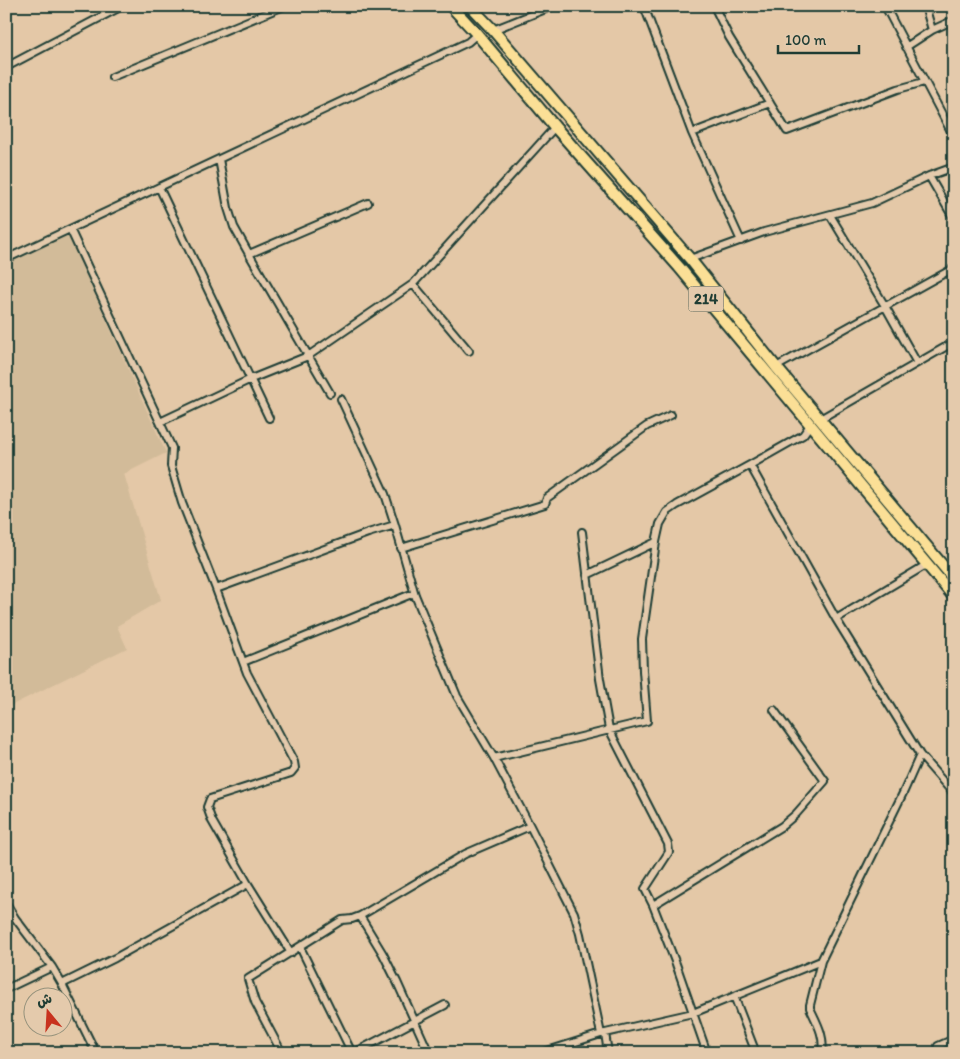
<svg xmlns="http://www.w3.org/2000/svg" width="960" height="1059" viewBox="0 0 960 1059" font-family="Itim,'Playpen Sans Arabic',sans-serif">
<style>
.built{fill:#d2bb99}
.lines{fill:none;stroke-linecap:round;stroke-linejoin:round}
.minor-casing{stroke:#1f3d34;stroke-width:10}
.trunk-casing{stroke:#1f3d34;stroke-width:14}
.minor{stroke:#e4caac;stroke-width:6}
.trunk{stroke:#fbdf96;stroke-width:10}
.labels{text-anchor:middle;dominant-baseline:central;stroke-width:5;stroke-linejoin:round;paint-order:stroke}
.shield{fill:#e4caac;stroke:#5a6758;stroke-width:1}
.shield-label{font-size:15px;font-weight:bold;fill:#1f3d34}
</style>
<rect width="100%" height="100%" fill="#e4c8a7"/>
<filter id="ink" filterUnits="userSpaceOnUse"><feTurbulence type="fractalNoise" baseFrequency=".02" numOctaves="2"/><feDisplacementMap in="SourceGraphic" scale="10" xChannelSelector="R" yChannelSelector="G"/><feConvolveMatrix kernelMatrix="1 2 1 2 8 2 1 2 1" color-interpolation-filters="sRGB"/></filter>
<g filter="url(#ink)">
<path class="built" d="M68,235L166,453L124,474L161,600L117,626L127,648L6,708V346L10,344L6,337V263Z"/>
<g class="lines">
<g class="minor-casing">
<path id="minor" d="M644,6L692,133L741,241
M714,6L729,37L787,131L898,89L924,82
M885,6L954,137
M925,6L932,30
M493,30L553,6
M906,47L932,30L954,20
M6,57L10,65L122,6
M112,77L284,6
M692,133L770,103
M219,159L228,208L234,227L249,254L330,393
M929,176L954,219
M159,187L269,418
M830,215L885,306L917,363
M70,229L172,448L171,466L182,503L216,589L247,673L294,762L295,768L291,773L210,799L207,807L212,821L248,884
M249,254L368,203
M6,259L468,42L477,34
M690,259L764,232L872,203L929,176L954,167
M413,284L469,351
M776,367L954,268
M341,399L385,494L395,525L415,595L457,696L494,758L530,826L574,913L580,934L601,1034
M820,419L954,342
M160,422L251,379L308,356L413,284L555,127
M750,465L836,619L920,755L954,794
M582,532L600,679L609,729L668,844L669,852L645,889L653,905
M401,548L545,504L547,498L647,426L671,415
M587,575L656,542
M216,589L368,533L395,525
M836,619L926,565
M243,662L414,593
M494,758L647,721L643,671L642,639L656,542L660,524L667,512L677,505L750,465L803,435L810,425
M6,903L15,918L52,967
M360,916L383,954L397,982L429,1053
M300,947L352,1053
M62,984L115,958L248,884L291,953
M6,989L52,967L62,984L96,1053
M734,996L756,1053
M605,1033L608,1053
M938,1046L954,1039
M282,1053L255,1002L248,979L342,920L352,919L360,916L465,854L530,826
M354,1053L445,1005
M541,1053L601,1034L693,1013L821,961
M707,1053L676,964L653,905L782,826L796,814L825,781L774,710
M822,1053C825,1036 817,1023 810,1008V1005L821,961L904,791L920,755"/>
</g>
<g class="trunk-casing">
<path id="trunk" d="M451,6L477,34L555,127L679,267L954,597
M470,6L493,30L690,259L776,367L954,579"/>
</g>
<use href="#minor" class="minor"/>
<use href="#trunk" class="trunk"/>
</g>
</g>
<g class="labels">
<rect class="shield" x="688.5" y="286.5" width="35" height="25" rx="4"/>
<g class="shield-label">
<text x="706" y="299">214</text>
</g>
</g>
<rect width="960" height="1059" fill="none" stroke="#e4caac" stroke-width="25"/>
<rect x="12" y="12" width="935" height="1034" fill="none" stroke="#1f3d34" stroke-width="2" filter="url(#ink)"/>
<g transform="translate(48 1012) rotate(342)"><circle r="24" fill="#e4caac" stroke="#95927c"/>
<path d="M0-4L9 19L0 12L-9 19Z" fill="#c8321e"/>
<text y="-8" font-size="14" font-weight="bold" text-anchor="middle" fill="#1f3d34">ش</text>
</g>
<path d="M778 45v8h81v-8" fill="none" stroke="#1f3d34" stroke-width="2.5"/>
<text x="785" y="45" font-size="15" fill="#1f3d34" stroke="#e4caac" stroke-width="4" paint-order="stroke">100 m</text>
</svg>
